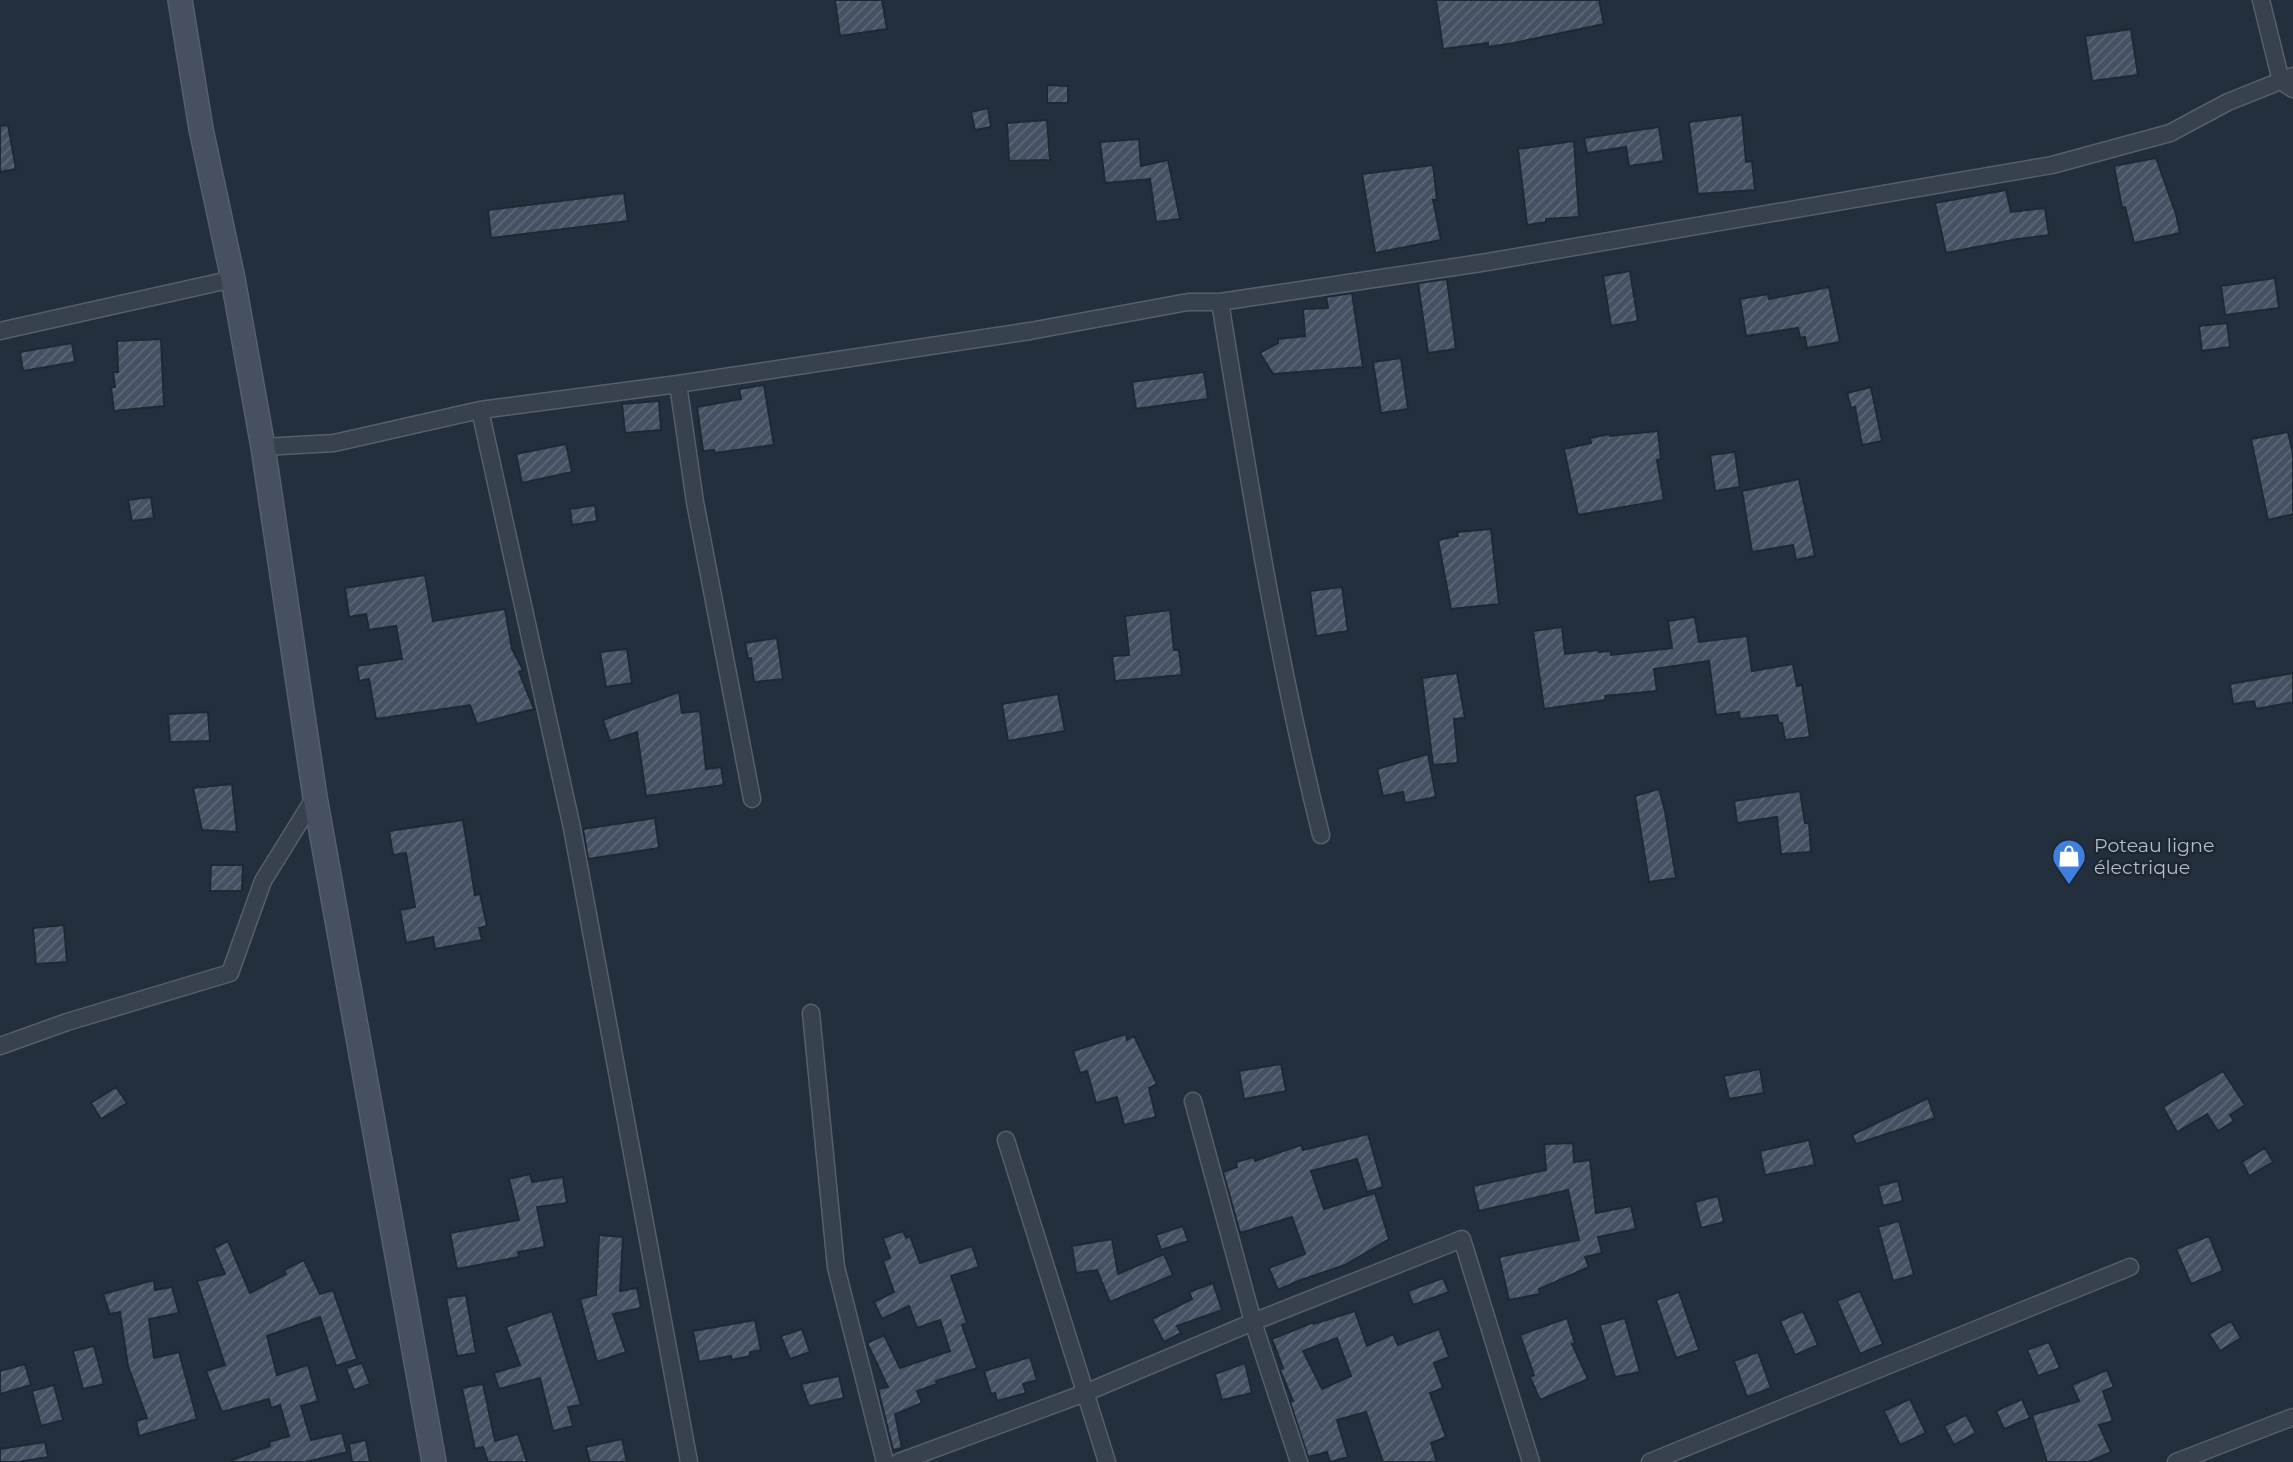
<svg xmlns="http://www.w3.org/2000/svg" width="2293" height="1462" viewBox="0 0 2293 1462" font-family="Montserrat,sans-serif">
<style>
.building{fill:url(#building-hatch);stroke:#1f2835;stroke-width:2;fill-rule:evenodd}
.lines{fill:none;stroke-linecap:round;stroke-linejoin:round}
.street-casing{stroke:#565f6c;stroke-width:19}
.secondary-casing{stroke:#565f6c;stroke-width:26}
.street{stroke:#38414e;stroke-width:16}
.secondary{stroke:#465061;stroke-width:23}
.labels{text-anchor:middle;dominant-baseline:central;stroke-width:5;stroke-linejoin:round;paint-order:stroke}
.poi-label{font-size:19px;fill:#b4bcc9;stroke:#1d2633;text-anchor:start}
</style>
<defs>
<pattern id="building-hatch" width="6" height="6" patternUnits="userSpaceOnUse" patternTransform="scale(1.75)"><rect width="6" height="6" fill="#455162"/><path d="M-1 1l2-2M0 6l6-6M5 7l2-2" fill="none" stroke="#5d6877"/></pattern>
</defs>
<rect width="100%" height="100%" fill="#242f3e"/>
<path class="building" d="M835,0H882L887,29L840,36Z
M1436,0H1599L1604,24L1514,43L1488,47V43L1443,49Z
M2131,29L2138,75L2092,81L2085,36Z
M1047,85L1068,86V103H1047Z
M988,108L991,127L975,130L971,112Z
M1742,115L1746,162L1752,161L1755,190L1698,194L1689,122Z
M1047,120L1050,160L1009,161L1007,123Z
M8,125L16,169L0,172V126Z
M1659,127L1664,161L1629,166L1626,147L1587,153L1584,138Z
M1139,139L1141,166L1168,160L1180,219L1156,222L1150,179L1105,183L1100,142Z
M1574,141L1579,217L1546,219V222L1527,225L1518,149Z
M2156,158L2176,214L2180,233L2134,243L2125,207L2122,208L2114,166Z
M1433,165L1437,200H1433L1441,240L1375,253L1362,174Z
M2006,190L2011,212L2045,208L2049,235L2018,239L1946,253L1935,203Z
M624,193L628,221L491,238L488,210Z
M1630,271L1638,321L1611,326L1603,276Z
M2275,278L2279,308L2225,315L2221,286Z
M1447,279L1456,349L1428,353L1418,283Z
M1829,287L1840,342L1807,348L1805,337L1800,338L1798,328L1746,336L1740,299L1768,294L1769,299Z
M1352,293L1363,367L1273,374L1260,353L1278,343V339L1305,336L1303,309L1328,308L1326,297Z
M2227,323L2230,347L2202,351L2199,326Z
M161,339L164,406L114,411L111,387H115L113,372H118L117,341Z
M72,343L75,362L23,371L20,352Z
M1401,358L1408,409L1381,413L1373,362Z
M1204,372L1208,399L1136,409L1132,382Z
M764,385L774,445L715,453L714,450L703,451L697,407L741,399L739,389Z
M1871,387L1882,441L1862,445L1855,407L1851,408L1847,393Z
M659,401L661,430L625,433L622,404Z
M1658,431L1661,459L1657,460L1664,500L1578,515L1564,449L1591,443L1590,438L1610,434V436Z
M2288,432L2293,454V514L2268,520L2251,439Z
M566,444L572,472L522,483L516,454Z
M1735,452L1740,487L1715,491L1710,455Z
M1799,479L1815,556L1796,560L1793,545L1752,552L1742,491Z
M151,497L154,518L132,521L128,500Z
M595,505L597,521L572,525L570,509Z
M1491,529L1499,604L1451,609L1438,540L1458,536L1457,532Z
M425,575L433,621L505,609L512,649L523,670L519,672L534,709L477,724L470,705L376,719L369,679L359,681L357,666L402,659L396,626L369,630L366,614L349,617L345,588Z
M1342,587L1348,631L1316,636L1310,591Z
M1170,610L1174,650H1179L1182,675L1115,681L1112,656L1129,655L1125,616Z
M1695,617L1699,642L1747,636L1752,671L1793,664L1797,686L1802,685L1810,737L1785,740L1782,723H1779L1777,715L1740,719L1739,712L1716,715L1709,661L1654,669L1657,691L1605,696L1606,700L1544,709L1533,631L1562,627L1565,654L1599,650V652L1611,651V655L1672,648L1668,621Z
M777,638L783,679L754,682L751,658L748,659L745,643Z
M627,649L632,683L606,687L600,652Z
M1457,673L1465,718L1454,719L1458,763L1433,765L1422,678Z
M2293,673V702L2256,709L2254,701L2233,704L2230,684Z
M679,692L682,713L700,711L706,769L721,767L724,785L646,796L637,732L610,741L603,720Z
M1058,694L1065,731L1008,741L1002,704Z
M208,712L210,741L170,742L168,714Z
M1428,754L1436,797L1405,803L1403,792L1383,796L1377,769Z
M232,784L237,832L202,830L193,788Z
M1659,789L1665,811L1676,878L1649,882L1635,796Z
M1800,791L1805,823H1809L1811,852L1781,854L1777,817L1737,823L1734,801Z
M655,818L659,848L588,859L583,829Z
M463,820L475,895L480,894L487,926L479,928L482,940L435,949L433,937L406,943L400,910L415,907L406,853L393,855L389,831Z
M211,865H243L242,891H210Z
M64,925L67,962L36,964L33,928Z
M1126,1034L1127,1040L1134,1036L1157,1084L1149,1088L1156,1117L1124,1125L1117,1097L1096,1103L1087,1071L1080,1073L1073,1051Z
M1281,1064L1286,1091L1244,1099L1239,1071Z
M1760,1069L1764,1093L1729,1099L1724,1076Z
M2223,1071L2245,1105L2230,1115L2234,1121L2218,1131L2207,1114L2177,1132L2163,1107Z
M116,1087L127,1103L101,1119L91,1103Z
M1928,1098L1935,1118L1856,1144L1852,1135Z
M1368,1134L1383,1187L1367,1192L1357,1159L1311,1171L1324,1209L1375,1193L1389,1239L1345,1265L1298,1281L1278,1290L1269,1268L1305,1254L1292,1217L1240,1233L1223,1172L1237,1167L1236,1162L1254,1157L1255,1161L1301,1145L1303,1150Z
M1809,1140L1815,1165L1765,1175L1760,1151Z
M1573,1143L1574,1162L1590,1160L1596,1213L1631,1206L1636,1229L1598,1237L1602,1253L1585,1257L1589,1267L1539,1289L1540,1294L1509,1300L1499,1257L1579,1240L1568,1190L1479,1211L1473,1186L1546,1170L1544,1144Z
M2265,1148L2273,1162L2249,1176L2242,1162Z
M530,1174L532,1182L563,1177L567,1203L537,1207L545,1247L518,1252L519,1257L457,1269L450,1233L519,1220L509,1179Z
M1898,1181L1903,1201L1883,1206L1878,1186Z
M1718,1196L1724,1222L1701,1228L1695,1202Z
M1899,1221L1914,1275L1893,1281L1878,1227Z
M1183,1226L1188,1241L1161,1250L1156,1235Z
M903,1231L906,1238L910,1236L920,1263L972,1246L979,1267L951,1276L967,1323L962,1325L977,1368L936,1381L937,1384L917,1391L922,1403L895,1414L902,1448L893,1450L878,1389L888,1387L867,1343L884,1335L900,1368L950,1351L940,1320L917,1328L909,1306L882,1319L874,1302L894,1292L883,1261L890,1258L883,1238Z
M599,1235L623,1237L620,1291L637,1288L641,1308L613,1314L626,1352L597,1362L580,1299L596,1295Z
M2209,1236L2223,1271L2191,1284L2176,1249Z
M1112,1239L1118,1274L1164,1254L1173,1275L1110,1302L1097,1270L1076,1273L1072,1246Z
M228,1241L250,1293L286,1274L284,1270L304,1260L320,1294L333,1290L357,1359L336,1366L320,1317L267,1336L277,1375L308,1365L318,1401L301,1406L311,1440L342,1433L347,1452L306,1462H232V1460L270,1446L269,1442L289,1436L280,1405L271,1408L269,1399L222,1412L206,1371L225,1365L197,1281L225,1274L214,1248Z
M1443,1278L1449,1292L1413,1305L1408,1291Z
M154,1280L155,1290L172,1287L179,1313L149,1319L154,1358L179,1352L197,1419L139,1436L136,1421L147,1418L128,1366L120,1312L110,1314L103,1294Z
M1213,1283L1222,1310L1177,1326L1181,1333L1164,1342L1152,1319L1192,1299L1189,1292Z
M1860,1291L1883,1344L1860,1354L1837,1301Z
M1679,1292L1699,1350L1676,1358L1656,1300Z
M466,1295L476,1353L457,1356L446,1298Z
M552,1311L581,1405L568,1407L573,1426L553,1431L540,1378L499,1389L494,1373L520,1365L506,1327Z
M1355,1311L1367,1346L1393,1334L1398,1345L1439,1329L1449,1357L1434,1363L1443,1388L1430,1393L1446,1437L1431,1443L1437,1462H1383L1366,1412L1337,1420L1348,1457L1330,1462L1327,1452L1308,1457L1290,1402L1293,1401L1280,1370L1283,1368L1272,1339L1314,1322V1324ZM1337,1338L1351,1376L1322,1389L1303,1351Z
M1803,1311L1818,1345L1795,1355L1780,1321Z
M1567,1318L1575,1343L1572,1344L1588,1379L1540,1400L1530,1377L1534,1375L1520,1335Z
M1625,1318L1640,1372L1615,1377L1600,1325Z
M755,1320L761,1350L750,1352V1356L732,1360L731,1356L699,1362L693,1331Z
M2231,1321L2241,1338L2220,1351L2209,1334Z
M802,1329L810,1352L790,1359L781,1336Z
M2049,1342L2060,1368L2038,1376L2027,1350Z
M94,1346L104,1384L83,1389L73,1351Z
M1758,1352L1771,1388L1747,1397L1734,1361Z
M1030,1357L1037,1380L1023,1384L1026,1393L997,1401L995,1393L991,1394L984,1371Z
M362,1363L370,1384L354,1390L346,1368Z
M1245,1363L1252,1393L1222,1400L1215,1374Z
M25,1364L31,1385L0,1394V1371Z
M2107,1370L2114,1387L2103,1391L2113,1421L2099,1425L2111,1452L2088,1462H2047L2032,1415L2079,1401L2072,1385Z
M839,1376L844,1398L809,1406L801,1384Z
M483,1384L495,1441L518,1434L527,1462H488L483,1447L475,1449L462,1388Z
M54,1385L63,1420L41,1426L32,1391Z
M1910,1399L1926,1433L1900,1445L1884,1411Z
M2022,1399L2030,1418L2004,1429L1996,1411Z
M1966,1415L1976,1433L1954,1445L1944,1426Z
M622,1439L627,1462H590L586,1447Z
M366,1440L370,1462H352L349,1444Z
M45,1442L48,1457L18,1462H0V1449Z"/>
<g class="lines">
<g class="street-casing">
<path id="street" d="M2261,0L2281,81L2293,89
M1220,302C1249,480 1277,659 1321,835
M0,331L233,279
M678,384L695,502L752,799
M480,410L572,828L689,1462
M263,447L334,443L480,410L678,384L1030,331L1188,302H1220L1481,263L2052,165L2170,133L2228,102L2293,76
M811,1013L836,1267L885,1462
M0,1046L67,1022L230,973L263,881L315,797
M1193,1101L1253,1322L1299,1462
M1006,1140L1107,1462
M899,1462L1085,1393L1253,1322L1462,1239L1531,1462
M1650,1462L2130,1267
M2176,1462L2293,1417"/>
</g>
<g class="secondary-casing">
<path id="secondary" d="M180,0L201,129L233,279L263,447L315,797L434,1462"/>
</g>
<use href="#street" class="street"/>
<use href="#secondary" class="secondary"/>
</g>
<defs>
<g id="shop-pin" transform="scale(1.75)"><path d="M0 17L-7.5 6A9.5 9.5 0 1 1 7.5 6Z" fill="#3f7fe0" stroke="#1d2633"/><path d="M-5-2.5h2.3a2.7 3.5 0 0 1 5.4 0H5L5.5 6h-11ZM-1.5-2.5h3a1.5 2.3 0 0 0-3 0Z" fill="#fff"/></g>
</defs>
<g fill-rule="evenodd">
<use href="#shop-pin" x="2069" y="856"/>
</g>
<g class="labels">
<g class="poi-label">
<text x="2094" y="845">Poteau ligne<tspan x="2094" dy="22">électrique</tspan></text>
</g>
</g>
</svg>
